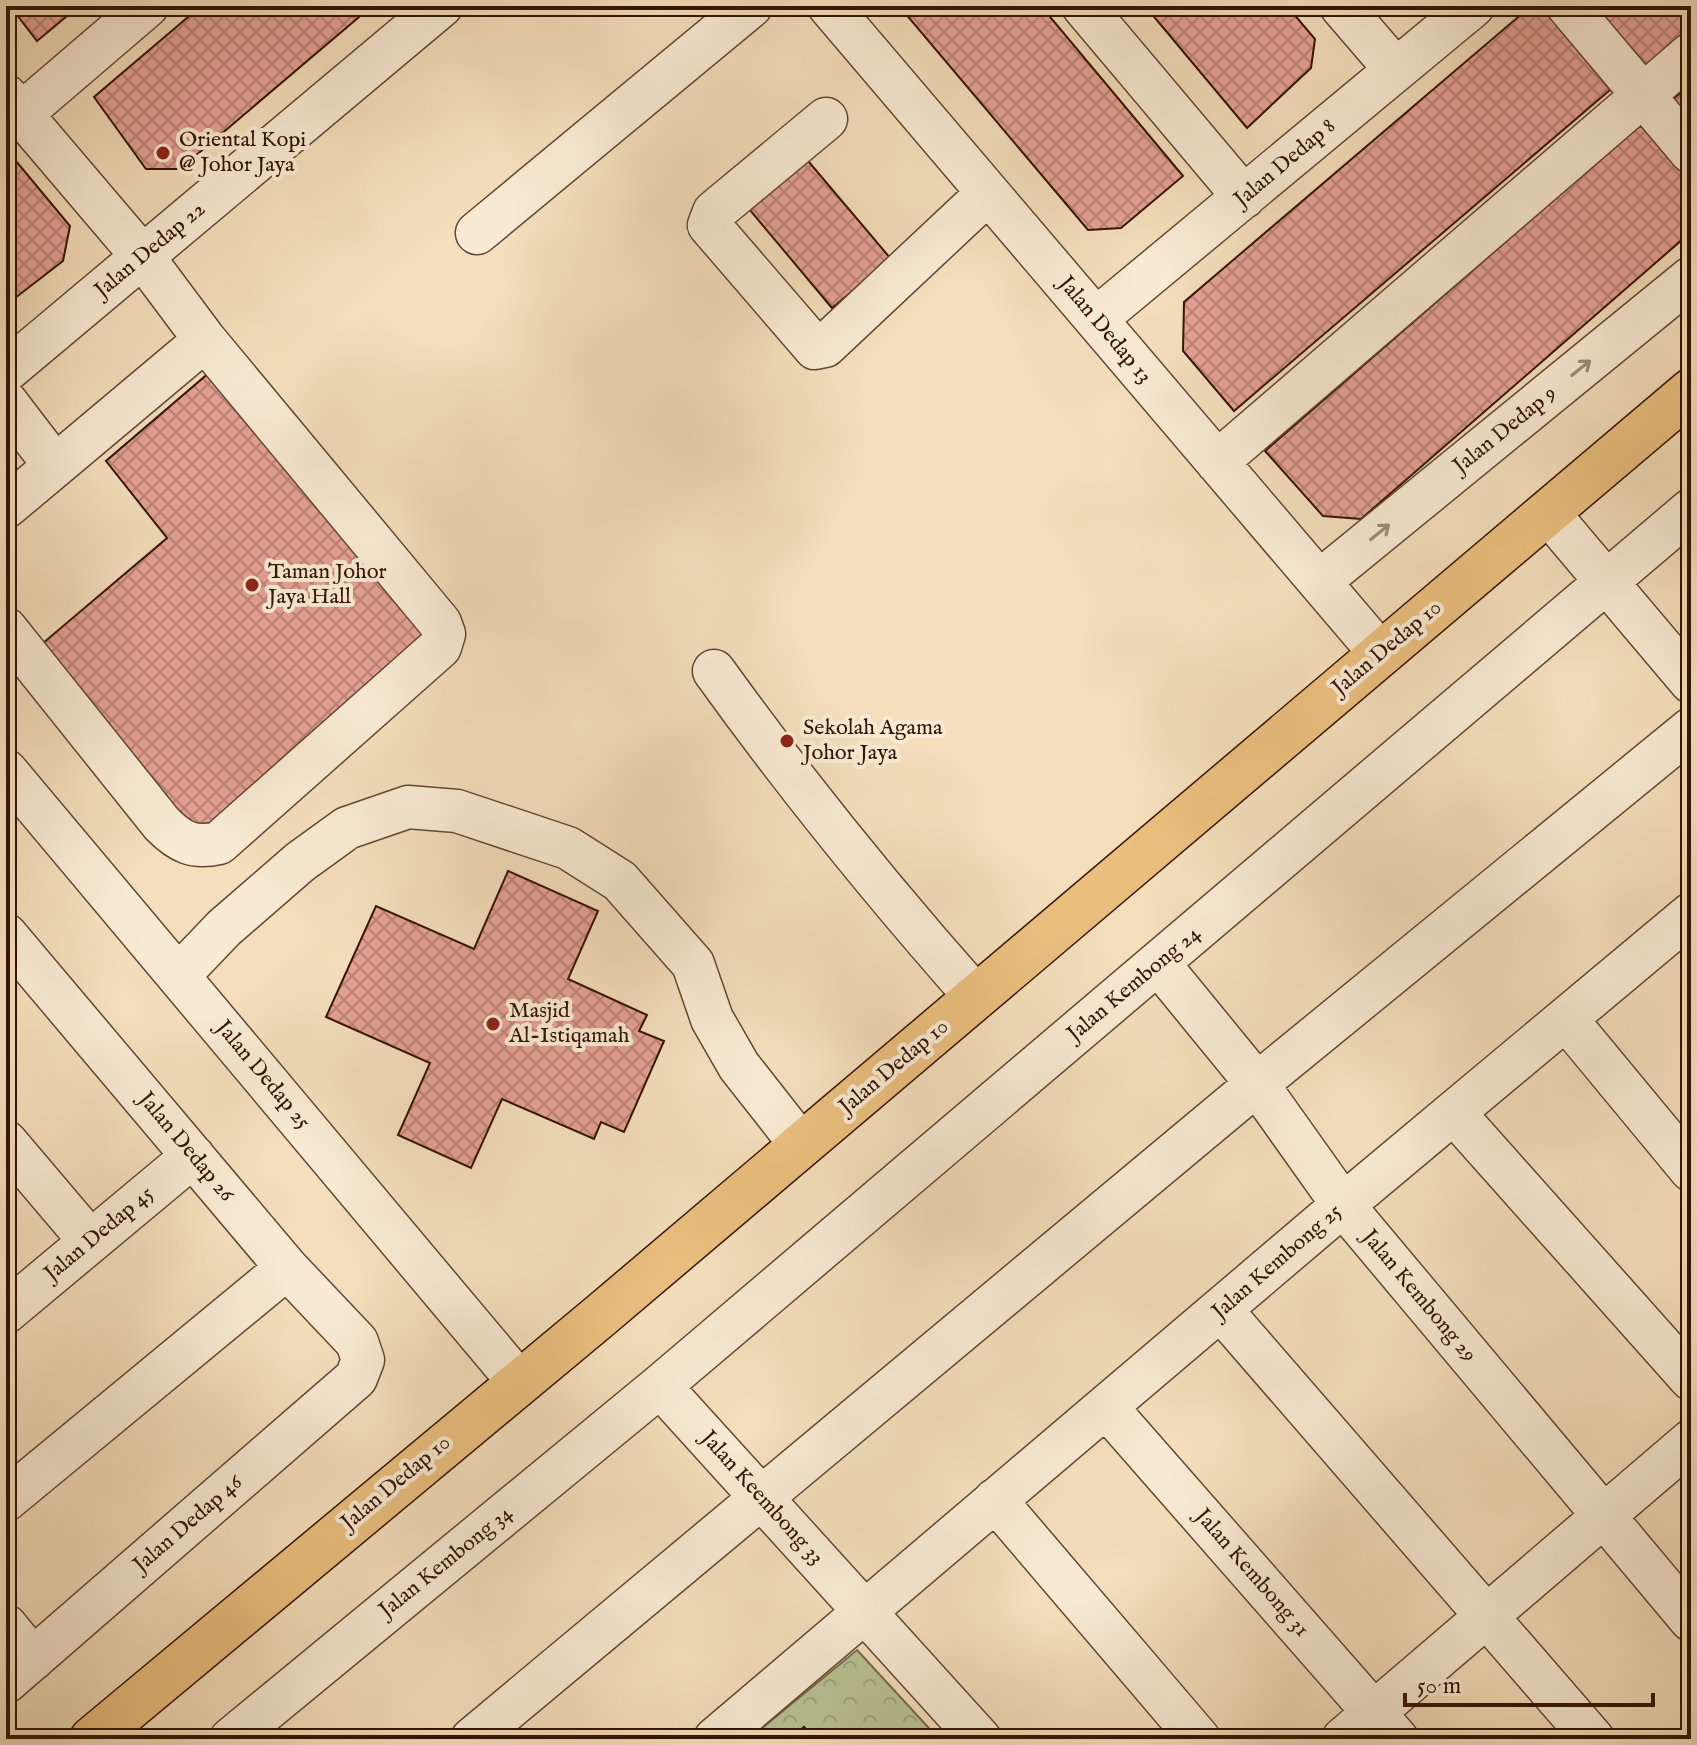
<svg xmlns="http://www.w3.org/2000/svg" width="1697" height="1745" viewBox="0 0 1697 1745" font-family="'IM FELL English',serif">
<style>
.park{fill:url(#park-crowns);stroke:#766a4c;stroke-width:2}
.building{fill:url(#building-cross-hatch);stroke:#341305;stroke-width:2}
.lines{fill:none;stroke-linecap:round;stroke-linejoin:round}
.minor-casing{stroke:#644632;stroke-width:45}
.major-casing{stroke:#341305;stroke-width:47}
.minor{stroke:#f8ead3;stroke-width:42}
.major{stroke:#eabf7e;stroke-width:44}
.oneway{stroke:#a08976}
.poi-dot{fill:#8f2418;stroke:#f8ead3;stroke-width:3}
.labels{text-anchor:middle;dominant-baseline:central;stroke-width:8;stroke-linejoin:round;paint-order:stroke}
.poi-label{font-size:22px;fill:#341305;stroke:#f8ead3;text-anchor:start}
.street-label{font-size:22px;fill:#341305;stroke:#f8ead3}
</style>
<defs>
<pattern id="park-crowns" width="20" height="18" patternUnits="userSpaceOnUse" patternTransform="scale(2)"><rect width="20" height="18" fill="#b8c293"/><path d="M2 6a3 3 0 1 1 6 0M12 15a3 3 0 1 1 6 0" fill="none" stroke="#9fa67d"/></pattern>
<pattern id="building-cross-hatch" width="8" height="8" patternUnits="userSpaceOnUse" patternTransform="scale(2)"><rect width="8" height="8" fill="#e5a194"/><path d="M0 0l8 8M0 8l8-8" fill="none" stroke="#ba8277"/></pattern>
</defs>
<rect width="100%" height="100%" fill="#f4debb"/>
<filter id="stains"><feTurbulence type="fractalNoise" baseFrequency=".0025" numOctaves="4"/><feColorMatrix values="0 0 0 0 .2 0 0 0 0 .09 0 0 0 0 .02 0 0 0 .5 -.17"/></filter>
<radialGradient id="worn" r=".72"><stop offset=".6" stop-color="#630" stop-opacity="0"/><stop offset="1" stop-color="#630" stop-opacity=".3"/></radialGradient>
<path class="park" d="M857,1650L939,1739H749Z"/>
<path class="building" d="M10,6H79L37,41Z
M201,6H372L180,169H146L94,97Z
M899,6H1041L1183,176L1121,228L1088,230Z
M1145,6H1287L1315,39L1311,68L1247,128Z
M1531,6H1550L1617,84L1234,411L1183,351L1184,302Z
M1593,6H1691V34L1650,70Z
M1691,84V133L1666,105Z
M1649,117L1691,165V232L1361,519L1323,516L1265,451Z
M6,149L70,226L63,261L6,305Z
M803,155L891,259L832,308L744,203Z
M210,372L434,633L198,838L36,649L167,538L106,461Z
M508,871L598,911L568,979L647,1015L639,1031L664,1041L624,1132L601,1122L594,1139L502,1099L471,1168L398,1135L430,1063L326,1017L376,906L474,949Z
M804,1727L815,1739H790Z"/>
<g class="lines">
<g class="minor-casing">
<path id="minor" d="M829,6L1380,653
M1083,6L1244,197
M1341,6L1396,70
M1568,6L1691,152
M6,96L143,257L205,340L440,623L444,634L440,647L219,843C193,849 180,842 162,824L6,629
M21,114L147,6
M826,119L714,212L709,225L815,348L825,346L988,193
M477,233L751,6
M1096,319L1473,6
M6,371L441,6
M6,402L55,466L6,507
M1217,462L1691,54
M55,466L205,340
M1549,514L1691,682
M1320,581L1691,278
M714,671C796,785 883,892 976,997
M6,771L518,1381
M6,935L287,1268L357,1342L363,1360L356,1378L6,1682
M1158,963L1257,1084L1343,1205L1691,1620
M180,974L224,928L300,862L347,828L408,807L457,811L568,848L620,881L693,964L712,1019L739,1066L801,1145
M1566,1019L1691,1170
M1454,1113L1691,1379
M6,1142L90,1241
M1221,1310L1593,1739
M6,1312L193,1156
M660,1386L980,1739
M1106,1407L1397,1739
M6,1500L287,1268
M995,1500L1199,1739
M6,1626L33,1659
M231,1739L660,1386L1691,510
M472,1739L1257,1084L1691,729
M715,1739L1343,1205L1691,914
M1343,1739L1691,1441"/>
</g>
<g class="major-casing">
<path id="major" d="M92,1739L600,1316L1691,391"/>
</g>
<use href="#minor" class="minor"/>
<use href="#major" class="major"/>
</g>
<defs><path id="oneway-shaft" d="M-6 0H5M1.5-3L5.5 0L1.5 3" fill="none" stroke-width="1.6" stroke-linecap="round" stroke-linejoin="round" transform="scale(2)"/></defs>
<g class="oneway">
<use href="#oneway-shaft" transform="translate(1581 368) rotate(-39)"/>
<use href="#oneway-shaft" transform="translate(1380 532) rotate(-39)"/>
</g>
<g class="poi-dot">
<circle cx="163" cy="153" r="8"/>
<circle cx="252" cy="585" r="8"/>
<circle cx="787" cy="741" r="8"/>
<circle cx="493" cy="1024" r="8"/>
</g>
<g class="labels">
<g class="poi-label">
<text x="179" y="140">Oriental Kopi<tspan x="179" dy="25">@ Johor Jaya</tspan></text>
<text x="268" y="572">Taman Johor<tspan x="268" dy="25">Jaya Hall</tspan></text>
<text x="803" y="728">Sekolah Agama<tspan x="803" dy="25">Johor Jaya</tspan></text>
<text x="509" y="1011">Masjid<tspan x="509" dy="25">Al-Istiqamah</tspan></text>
</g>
<g class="street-label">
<text transform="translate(1285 163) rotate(-40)">Jalan Dedap 8</text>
<text transform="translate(150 250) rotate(-40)">Jalan Dedap 22</text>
<text transform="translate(1105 330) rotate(50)">Jalan Dedap 13</text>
<text transform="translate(1505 430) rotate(-39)">Jalan Dedap 9</text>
<text transform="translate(1387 648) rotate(-40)">Jalan Dedap 10</text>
<text transform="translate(1134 984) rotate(-40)">Jalan Kembong 24</text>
<text transform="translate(894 1067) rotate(-40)">Jalan Dedap 10</text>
<text transform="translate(263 1075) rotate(50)">Jalan Dedap 25</text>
<text transform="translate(186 1147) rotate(50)">Jalan Dedap 26</text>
<text transform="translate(99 1234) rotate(-40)">Jalan Dedap 45</text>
<text transform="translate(1277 1262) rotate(-41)">Jalan Kembong 25</text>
<text transform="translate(1419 1296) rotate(50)">Jalan Kembong 29</text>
<text transform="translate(396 1483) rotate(-40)">Jalan Dedap 10</text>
<text transform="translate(762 1498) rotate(48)">Jalan Keembong 33</text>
<text transform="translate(188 1524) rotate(-41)">Jalan Dedap 46</text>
<text transform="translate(446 1562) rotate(-39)">Jalan Kembong 34</text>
<text transform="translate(1252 1573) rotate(49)">Jalan Kembong 31</text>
</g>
</g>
<rect width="1697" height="1745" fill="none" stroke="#f4debb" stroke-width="32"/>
<rect x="8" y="8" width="1681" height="1729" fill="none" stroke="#341305" stroke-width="4"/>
<rect x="16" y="16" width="1665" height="1713" fill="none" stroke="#341305" stroke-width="2"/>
<path d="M1405 1693v12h248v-12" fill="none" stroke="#341305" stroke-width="4"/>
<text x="1417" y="1693" font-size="24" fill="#341305" stroke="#f8ead3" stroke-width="6" paint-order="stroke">50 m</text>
<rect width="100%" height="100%" filter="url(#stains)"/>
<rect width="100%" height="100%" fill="url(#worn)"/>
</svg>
